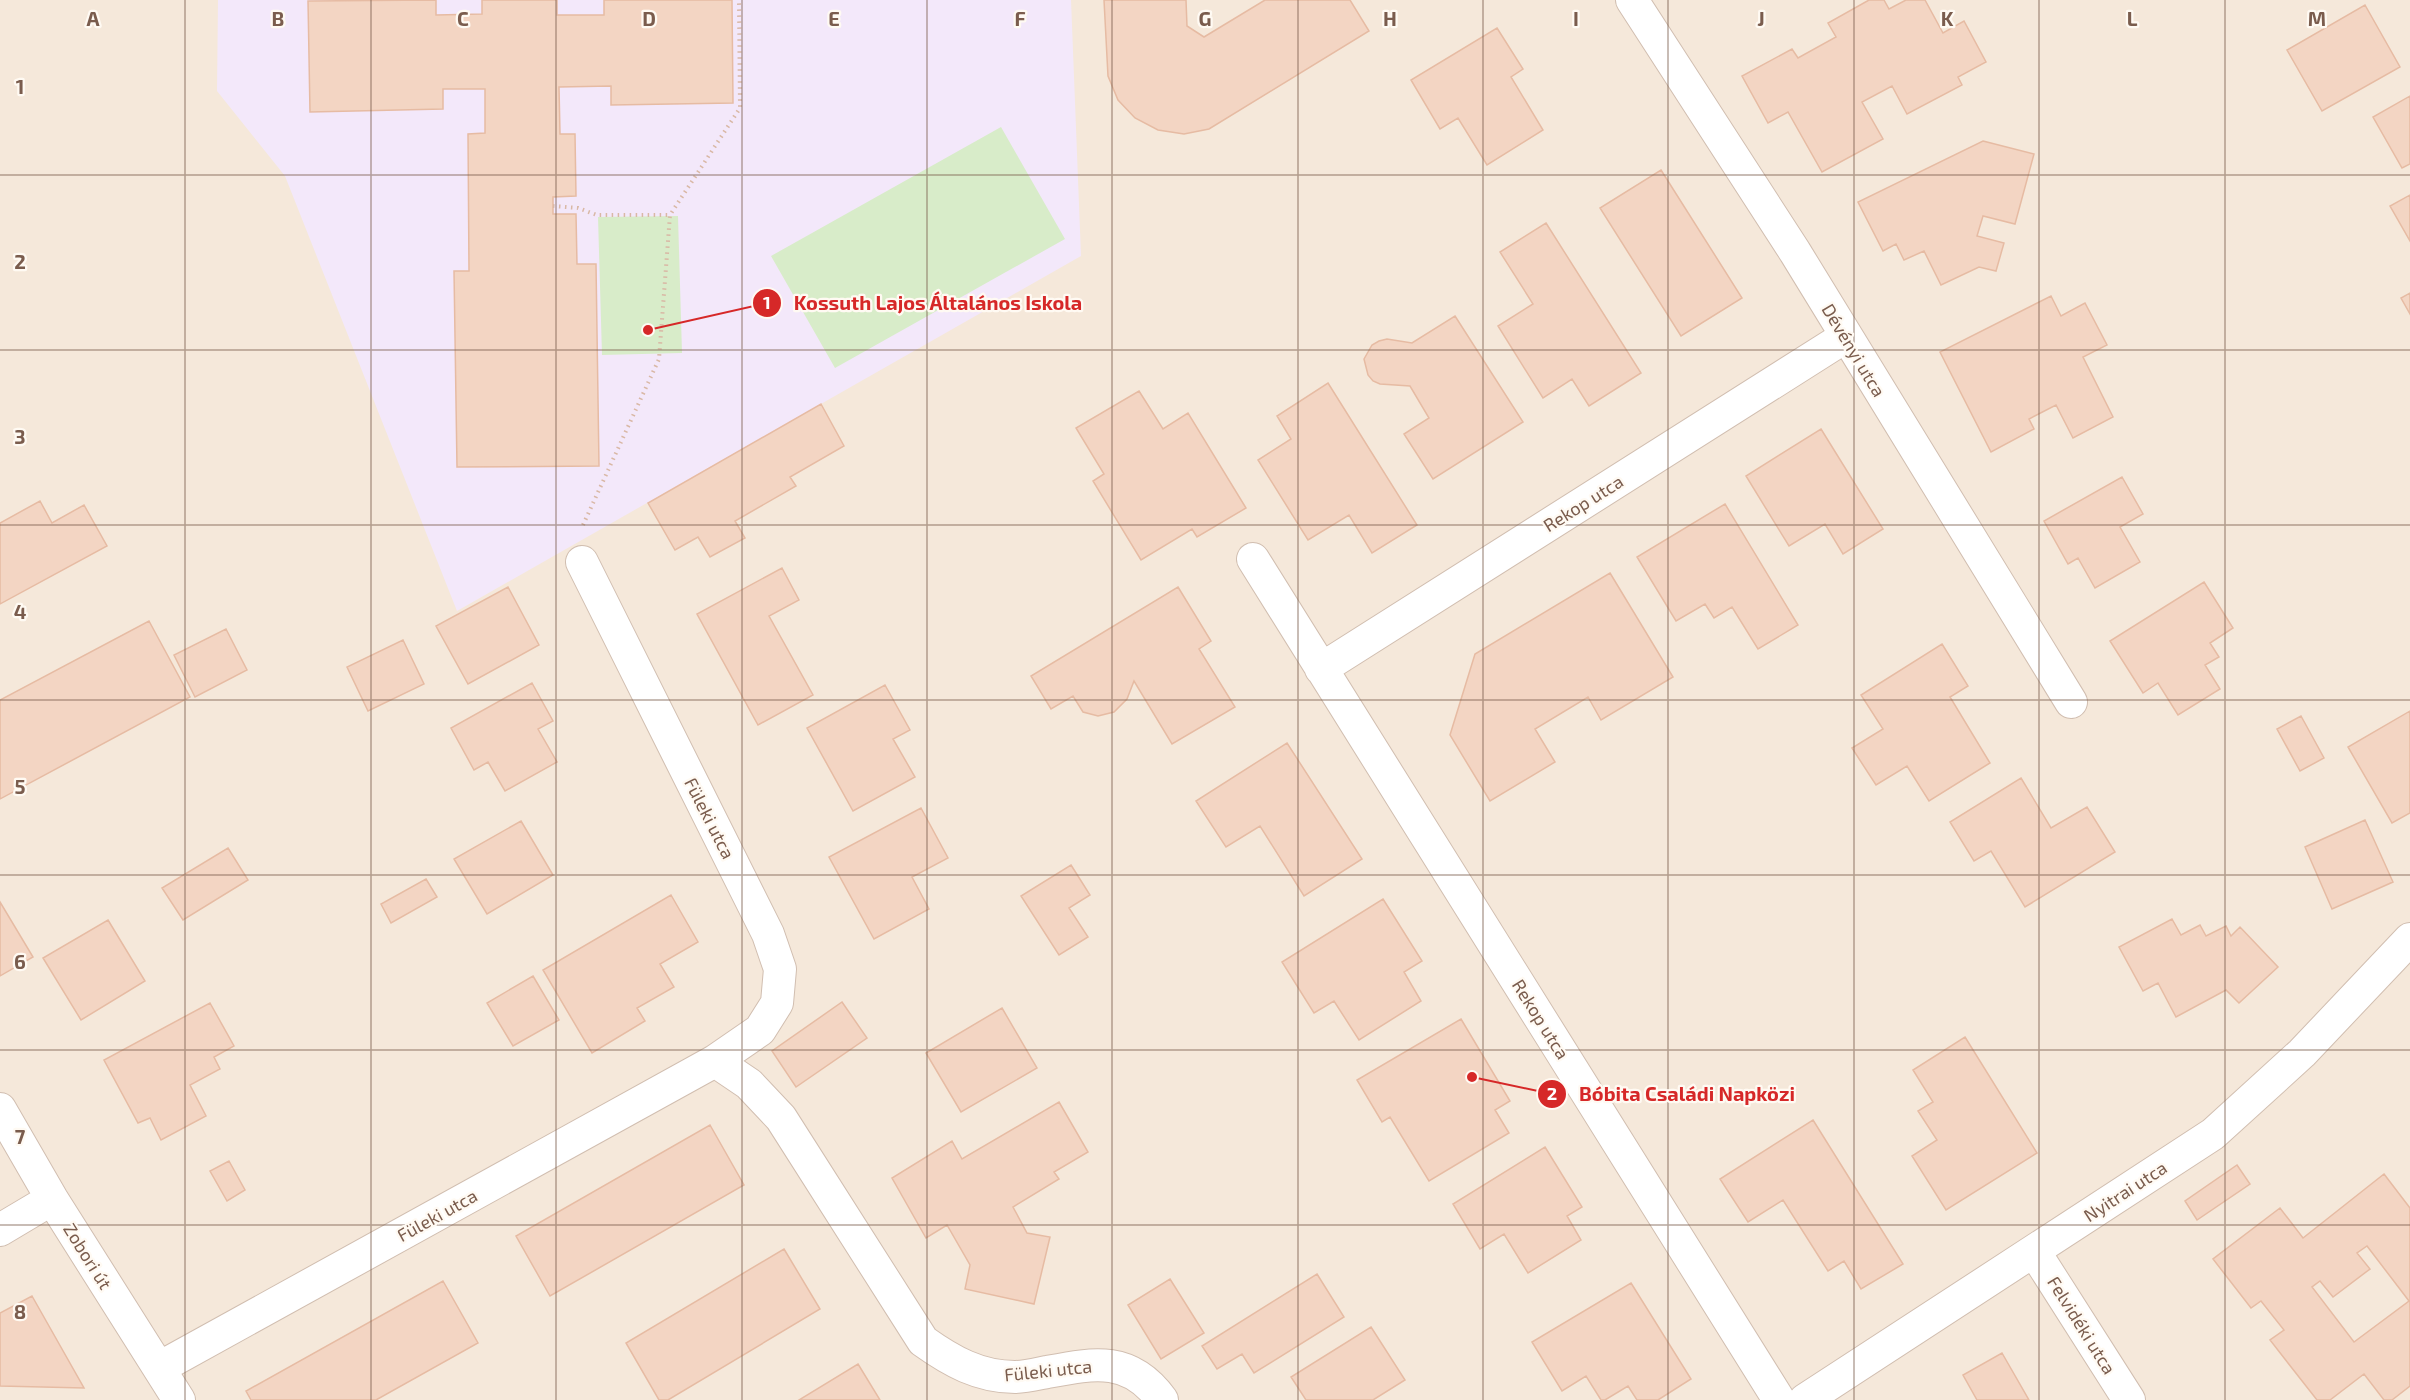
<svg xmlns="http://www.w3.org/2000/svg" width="2410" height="1400" viewBox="0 0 2410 1400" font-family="'Exo 2',sans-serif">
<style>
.residential{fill:#f5e8da}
.education{fill:#f3e8fa}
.green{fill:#d8ecc9}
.building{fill:#f3d5c3;stroke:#e6bba3;stroke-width:1.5;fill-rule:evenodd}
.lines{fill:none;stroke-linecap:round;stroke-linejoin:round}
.street-casing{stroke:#d1beb0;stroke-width:34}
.path{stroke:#d9b8a5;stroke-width:4;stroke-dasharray:1.5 4.5;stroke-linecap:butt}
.street{stroke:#fff;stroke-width:32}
.grid{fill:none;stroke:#7a5c4d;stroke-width:1.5;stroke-opacity:0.55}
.labels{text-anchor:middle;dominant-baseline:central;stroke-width:4.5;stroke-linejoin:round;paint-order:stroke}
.street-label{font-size:18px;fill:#7a5c4d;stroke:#fffaf3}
.grid-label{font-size:20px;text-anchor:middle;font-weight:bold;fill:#7a5c4d;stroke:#fffaf3;stroke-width:4.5;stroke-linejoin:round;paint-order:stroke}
.leader{fill:none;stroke:#d62828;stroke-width:2}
.callout-dot{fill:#d62828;stroke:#fffaf3;stroke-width:2}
.mark-label{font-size:18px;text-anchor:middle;font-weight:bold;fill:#fff}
.callout-label{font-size:20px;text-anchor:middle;font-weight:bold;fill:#d62828;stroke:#fffaf3;stroke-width:4.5;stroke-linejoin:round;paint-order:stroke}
</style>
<rect width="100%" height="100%" fill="#fdf6ec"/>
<path class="residential" d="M0,0H2410V1400H0Z"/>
<path class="education" d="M218,0H1071L1081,256L457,611L285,176L217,91Z"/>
<path class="green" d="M1001,127L1065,239L835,368L771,256Z
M678,216L682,353L602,355L598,217Z"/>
<path class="building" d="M436,0V15L482,14V0H557V15H604V0H732L733,103L611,105V86L559,87L560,134H575L576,196L553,197V214H576L577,264H596L599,466L457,467L454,271H469L468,134L485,133V89H443V109L310,112L308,1Z
M1104,0H1186L1187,26L1204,37L1265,0H1350L1369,31L1209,129L1184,134L1158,130L1135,118L1118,100L1108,76Z
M1869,0H1884L1889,9L1906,0H1925L1943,33L1964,21L1986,62L1958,77L1962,85L1907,114L1892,86L1862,102L1883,139L1822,172L1788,112L1768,123L1742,76L1792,49L1798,58L1836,37L1828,23Z
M2365,5L2400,67L2322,111L2287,50Z
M1497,28L1523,69L1511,77L1543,130L1487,165L1458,118L1440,129L1411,80Z
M2410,96V164L2402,168L2373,117Z
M1983,141L2034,154L2015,224L1983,216L1977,236L2004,243L1996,271L1979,267L1941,285L1924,251L1904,260L1896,244L1883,251L1858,202Z
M1661,170L1742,298L1681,336L1600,208Z
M2410,195V241L2390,206Z
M1546,223L1641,373L1589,406L1572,379L1543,398L1498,326L1533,304L1500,252Z
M2410,293V314L2401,298Z
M2051,296L2061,316L2085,303L2107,345L2083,357L2113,417L2073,438L2056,405L2029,419L2034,429L1991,452L1940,352Z
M1455,316L1523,422L1433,479L1404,434L1429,418L1410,386L1380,384L1373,381L1368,375L1364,359L1372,345L1379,341L1387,339L1412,343Z
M1328,383L1417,525L1372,553L1349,515L1308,540L1258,460L1291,439L1277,416Z
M1139,391L1163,429L1188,413L1246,508L1197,537L1192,529L1141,560L1093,481L1104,474L1076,428Z
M821,404L844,446L790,477L796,486L735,521L745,538L710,557L698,537L675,550L648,503Z
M1821,429L1883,529L1843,554L1825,524L1789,546L1746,476Z
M2122,477L2143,514L2120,527L2140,562L2095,588L2078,558L2068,564L2044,521Z
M40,501L52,523L84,505L107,546L0,604V523Z
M1725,504L1798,625L1758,649L1732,607L1714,618L1705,604L1676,621L1637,557Z
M782,568L799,600L769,616L813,695L758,725L697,614Z
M1610,573L1673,677L1601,720L1588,697L1535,729L1555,762L1490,801L1450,735L1475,654Z
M2204,582L2233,628L2210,643L2219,657L2205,665L2220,689L2178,715L2158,683L2143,693L2110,641Z
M508,587L539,645L468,684L436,626Z
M1178,587L1211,641L1199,649L1235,707L1172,744L1134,681L1127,699L1114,712L1098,716L1083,712L1073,696L1051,709L1031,676Z
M149,621L190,697L0,799V700Z
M226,629L247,670L195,697L174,655Z
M403,640L424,684L368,711L347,667Z
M1942,644L1968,686L1950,697L1990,763L1929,801L1907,766L1876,785L1852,748L1883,729L1861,695Z
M532,683L553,721L538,729L557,762L505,791L488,762L474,770L451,728Z
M885,685L910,730L893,739L915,777L853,811L807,728Z
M2410,711V813L2392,823L2348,747Z
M2301,716L2324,758L2300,771L2277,729Z
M1287,743L1362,859L1304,896L1260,826L1226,847L1196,801Z
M2021,778L2051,828L2087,807L2115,852L2025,907L1991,851L1974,861L1950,822Z
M921,808L948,858L912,877L929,909L874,939L829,857Z
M2365,820L2393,882L2332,909L2305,847Z
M521,821L553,875L487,914L454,859Z
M228,848L248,880L183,920L162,888Z
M1071,865L1090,895L1069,908L1088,937L1059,955L1021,896Z
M426,879L437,897L391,923L381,904Z
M671,895L698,942L660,964L674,987L637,1008L645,1021L592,1053L543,970Z
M1383,899L1422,961L1404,972L1421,1001L1359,1040L1334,1001L1314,1013L1282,962Z
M0,902L33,957L0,976Z
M2172,919L2181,935L2200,925L2206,936L2226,926L2231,936L2240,927L2278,967L2239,1003L2226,990L2176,1017L2158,983L2143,991L2119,947Z
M108,920L145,981L81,1020L43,958Z
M533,976L559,1020L513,1046L487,1003Z
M842,1002L867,1038L796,1087L772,1051Z
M210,1003L234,1046L214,1057L220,1069L190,1085L206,1116L161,1140L150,1118L138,1123L104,1060Z
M1002,1008L1037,1068L961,1112L926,1053Z
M1461,1019L1510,1101L1495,1110L1509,1133L1429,1181L1390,1117L1382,1122L1357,1080Z
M1965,1037L2037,1153L1946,1210L1912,1156L1937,1140L1918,1111L1933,1102L1913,1070Z
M1059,1102L1088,1152L1054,1172L1059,1179L1013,1207L1027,1233L1050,1237L1034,1304L965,1289L970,1265L947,1225L926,1238L892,1178L952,1141L962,1159Z
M1813,1120L1903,1264L1861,1289L1844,1261L1828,1271L1783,1200L1748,1222L1720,1179Z
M710,1125L744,1185L550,1296L516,1236Z
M1545,1147L1582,1207L1567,1216L1581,1240L1528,1273L1504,1234L1480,1249L1453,1204Z
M229,1161L245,1190L227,1201L210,1171Z
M2237,1165L2250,1184L2197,1220L2185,1201Z
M2384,1174L2410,1208V1386L2392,1400H2384L2364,1374L2330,1400H2317L2270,1340L2284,1330L2261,1301L2251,1308L2213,1259L2280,1208L2303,1238ZM2367,1246L2409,1301L2354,1342L2312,1287L2320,1281L2333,1297L2370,1269L2357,1253Z
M784,1249L820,1309L668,1400H659L626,1343Z
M1317,1274L1344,1317L1254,1373L1242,1354L1217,1369L1202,1346Z
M1170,1279L1204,1333L1161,1359L1128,1305Z
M443,1281L478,1343L376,1400H251L246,1391Z
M1631,1283L1691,1379L1658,1400H1637L1628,1386L1605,1400H1601L1586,1376L1562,1391L1532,1342Z
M32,1296L84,1388L0,1386V1313Z
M1371,1327L1405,1380L1373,1400H1306L1291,1377Z
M2002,1353L2029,1400H1977L1963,1375Z
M858,1364L880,1400H799Z"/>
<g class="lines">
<g class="street-casing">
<path id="street" d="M1632,0L1795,252L2071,702
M1253,559L1779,1400
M582,562L768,934L780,969L777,1003L760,1030L715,1061
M1321,669L1845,337
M0,1109L52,1199L179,1400
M0,1230L52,1199
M2034,1251L2129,1400
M159,1368L715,1061L749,1084L781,1118L923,1341C951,1361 979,1377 1015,1377C1025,1377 1037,1374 1047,1372C1095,1363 1130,1356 1162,1400
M1805,1400L2213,1134L2302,1053L2410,939"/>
</g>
<path class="path" d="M553,206L578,208L597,215H670
M583,525L659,359L670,215L740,108L739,0"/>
<use href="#street" class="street"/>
</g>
<path class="grid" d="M185,0V1400M371,0V1400M556,0V1400M742,0V1400M927,0V1400M1112,0V1400M1298,0V1400M1483,0V1400M1668,0V1400M1854,0V1400M2039,0V1400M2225,0V1400M0,175H2410M0,350H2410M0,525H2410M0,700H2410M0,875H2410M0,1050H2410M0,1225H2410"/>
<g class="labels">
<g class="street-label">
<text transform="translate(1854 350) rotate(59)">Dévényi utca</text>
<text transform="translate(1583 503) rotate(-32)">Rekop utca</text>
<text transform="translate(710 818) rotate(63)">Füleki utca</text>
<text transform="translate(1541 1019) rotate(58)">Rekop utca</text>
<text transform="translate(2125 1191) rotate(-33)">Nyitrai utca</text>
<text transform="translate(437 1215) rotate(-29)">Füleki utca</text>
<text transform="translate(88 1256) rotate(58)">Zobori út</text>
<text transform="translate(2082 1325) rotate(58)">Felvidéki utca</text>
<text transform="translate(1048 1370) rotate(-6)">Füleki utca</text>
</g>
</g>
<g class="grid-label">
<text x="93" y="26">A</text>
<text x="278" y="26">B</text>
<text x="463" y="26">C</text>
<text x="649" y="26">D</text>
<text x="834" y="26">E</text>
<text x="1020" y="26">F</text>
<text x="1205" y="26">G</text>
<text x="1390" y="26">H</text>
<text x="1576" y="26">I</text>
<text x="1761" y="26">J</text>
<text x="1947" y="26">K</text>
<text x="2132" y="26">L</text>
<text x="2317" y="26">M</text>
<text x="20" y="94">1</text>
<text x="20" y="269">2</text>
<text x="20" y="444">3</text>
<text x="20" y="619">4</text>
<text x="20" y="794">5</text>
<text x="20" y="969">6</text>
<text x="20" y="1144">7</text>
<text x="20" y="1319">8</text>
</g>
<path class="leader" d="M648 330L767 303M1472 1077L1552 1094"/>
<g class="callout-dot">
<circle cx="648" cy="330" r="6"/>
<circle cx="1472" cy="1077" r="6"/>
<circle cx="767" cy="303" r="15"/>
<circle cx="1552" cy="1094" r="15"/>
</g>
<g class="mark-label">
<text x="767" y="309">1</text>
<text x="1552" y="1100">2</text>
</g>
<g class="callout-label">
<text x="938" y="310">Kossuth Lajos Általános Iskola</text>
<text x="1687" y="1101">Bóbita Családi Napközi</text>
</g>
</svg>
